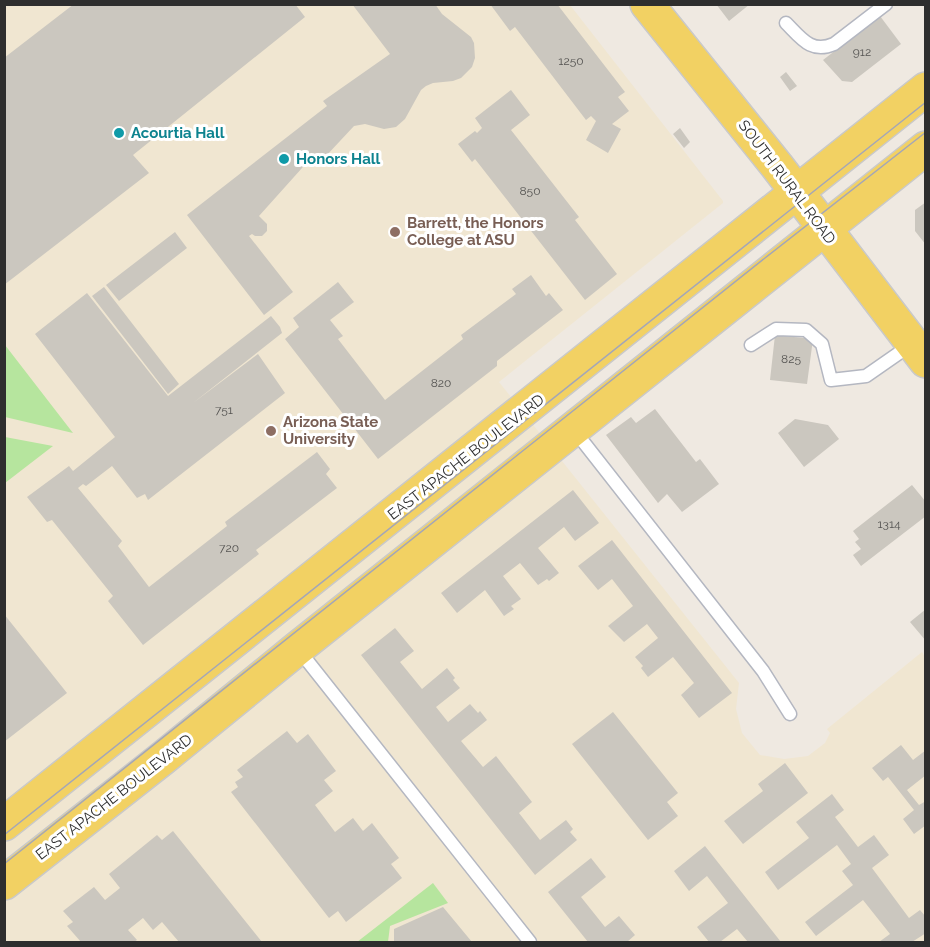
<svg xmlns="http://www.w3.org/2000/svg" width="930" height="947" viewBox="0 0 930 947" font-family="Raleway,sans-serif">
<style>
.education{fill:#f0e6d1}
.green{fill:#b6e59e}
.building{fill:#cbc7bf}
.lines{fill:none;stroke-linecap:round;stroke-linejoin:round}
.lane-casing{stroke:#b4b7c1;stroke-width:15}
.primary-casing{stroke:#c9c9c9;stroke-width:36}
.lane{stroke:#fff;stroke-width:12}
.primary{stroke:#f2d163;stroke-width:33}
.tram{stroke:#a3a6b8;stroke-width:1.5}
.culture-dot{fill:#0f9aa8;stroke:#fff;stroke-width:2}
.education-dot{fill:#8d6e63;stroke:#fff;stroke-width:2}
.labels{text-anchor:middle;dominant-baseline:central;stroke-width:6;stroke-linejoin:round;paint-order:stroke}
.number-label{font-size:12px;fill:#555452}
.culture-label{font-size:15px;font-weight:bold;fill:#0d838f;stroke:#fff;text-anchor:start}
.street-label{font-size:15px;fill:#2e2e2e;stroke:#fff}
.education-label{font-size:15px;font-weight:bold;fill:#785e54;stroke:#fff;text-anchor:start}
</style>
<rect width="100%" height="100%" fill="#efe9e1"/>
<path class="education" d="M5,5H570L723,201V203L499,382L739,683L736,709L742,733L760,755L784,759L808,756L825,743L830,733L827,729L922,652L925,657V942H5Z"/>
<path class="green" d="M4,345H5L73,433L5,417Z
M5,437L53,446L5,483Z
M433,883L448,903L390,926L388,942H357Z"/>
<path class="building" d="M74,4H295L305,17L133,155L149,173L4,285V58Z
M352,4H435L442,14L471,37L474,43L475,58L472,67L461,78L453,81L433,83L426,86L421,90L405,119L396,127L384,129L365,124L354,126L326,156L311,158L259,216L267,224V231L262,236H255L252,234L249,236L293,292L264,315L187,215L327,106L323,101L390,54Z
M490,4H557L625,92L618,97L629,111L612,124L621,129L608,153L586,140L596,121L591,116L586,120L515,27L510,31Z
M716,4H750L729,21Z
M880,16L901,44L852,82L842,81L823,60Z
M786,72L797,86L790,91L780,77Z
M511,90L530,115L511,130L579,217L575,220L617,274L585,300L475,159L472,162L458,144L475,131L477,133L482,128L475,118Z
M680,128L690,142L684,148L673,134Z
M926,202V245L915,231V210Z
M175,232L187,248L119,301L106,285Z
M531,275L546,296L549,293L563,310L497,361V366L378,459L285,339L299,327L293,318L338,282L354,302L330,320L343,336L338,339L385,400L463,339L461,335L516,294L512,289Z
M104,287L179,384L168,394L92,296Z
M87,293L168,396L271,316L280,327L282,333L193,403L258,354L285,393L148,500L145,494L137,498L112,466L86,486L83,484L78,488L122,541L118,546L149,587L227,526L225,522L317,452L330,469L326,474L337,488L256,550L259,554L143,645L108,601L113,596L52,520L47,522L27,497L69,466L73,471L115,437L35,334Z
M775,335L813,339L807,384L770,380Z
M655,409L696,462L700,459L719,484L682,512L667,494L658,503L606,435L631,417L636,423Z
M795,419L828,425L839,439L804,467L778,433Z
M912,485L926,502V516L861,566L853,555L861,549L855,542L859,539L853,531Z
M573,490L599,523L575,541L564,527L538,548L559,573L549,581L547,579L538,585L520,563L503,576L521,599L511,606L514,609L504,616L485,590L457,613L441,593Z
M612,540L732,693L699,718L681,695L694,683L673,657L648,677L641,668L643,666L635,657L658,638L647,624L624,642L608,626L633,606L612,579L598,590L578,566Z
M926,609V641L910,622Z
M4,614L67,693L4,742Z
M395,628L414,651L400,662L422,689L447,668L455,678L453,680L460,688L436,707L448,722L470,704L478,713L480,711L487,720L461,741L483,767L496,756L532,802L519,813L540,840L566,820L573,829L570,832L577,840L535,875L361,655Z
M613,712L678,793L667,802L678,816L648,840L572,744Z
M287,731L297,743L308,734L336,771L324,780L333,791L315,805L335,832L353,818L363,831L372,823L399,858L391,864L402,878L346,922L338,911L329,918L231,792L238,787L235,782L243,777L237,770Z
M901,745L913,760L926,750V775L907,790L919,805L926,801V825L914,834L903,819L914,810L888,777L883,781L872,768Z
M785,763L808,793L743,844L724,821L763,791L758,784Z
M832,794L844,810L835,817L858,847L874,835L889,855L872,868L909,918L920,910L926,917V933L912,942H879L890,934L863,900L816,936L805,922L853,885L842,871L851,864L837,845L778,890L765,872L809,838L796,822Z
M173,831L262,942H179L162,922L153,930L143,918L128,930L137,940L134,942H81L67,926L73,922L63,911L94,887L105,900L120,888L109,874L157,835L162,840Z
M705,846L781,942H748L737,929L720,942H709L697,927L728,903L707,876L689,891L674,871Z
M591,858L606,877L581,897L605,927L619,916L635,935L627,942H588L548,892Z
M443,907L472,942H394V929Z"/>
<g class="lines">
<g class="lane-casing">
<path id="lane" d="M786,23C801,38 811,54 834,44L886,4
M751,345L776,329L806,330L822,344L831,380L866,376L912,344
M574,430L763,671L790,714
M298,649L530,942"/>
</g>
<g class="primary-casing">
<path id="primary" d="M647,4L777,166L926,361
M4,824L926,89
M4,883L163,758L298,648L926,148"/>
</g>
<use href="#lane" class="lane"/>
<use href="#primary" class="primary"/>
<path class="tram" d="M4,835L926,102
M4,864L765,258L926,132"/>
</g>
<g class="culture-dot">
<circle cx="119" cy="133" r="6"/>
<circle cx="284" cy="159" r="6"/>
</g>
<g class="education-dot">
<circle cx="395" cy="232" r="6"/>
<circle cx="271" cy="431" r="6"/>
</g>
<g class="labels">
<g class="number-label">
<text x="862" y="52">912</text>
<text x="571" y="61">1250</text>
<text x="530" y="191">850</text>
<text x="791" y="359">825</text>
<text x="441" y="383">820</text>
<text x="224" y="410">751</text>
<text x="889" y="524">1314</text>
<text x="229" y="548">720</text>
</g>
<g class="culture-label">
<text x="131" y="133">Acourtia Hall</text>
<text x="296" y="159">Honors Hall</text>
</g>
<g class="street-label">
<text transform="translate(787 182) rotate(53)">SOUTH RURAL ROAD</text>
<text transform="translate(466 457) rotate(-38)">EAST APACHE BOULEVARD</text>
<text transform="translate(114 797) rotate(-38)">EAST APACHE BOULEVARD</text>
</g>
<g class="education-label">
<text x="407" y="223">Barrett, the Honors<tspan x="407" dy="17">College at ASU</tspan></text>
<text x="283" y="422">Arizona State<tspan x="283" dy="17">University</tspan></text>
</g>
</g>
<rect width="930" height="947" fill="none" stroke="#2e2e2e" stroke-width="12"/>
</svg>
